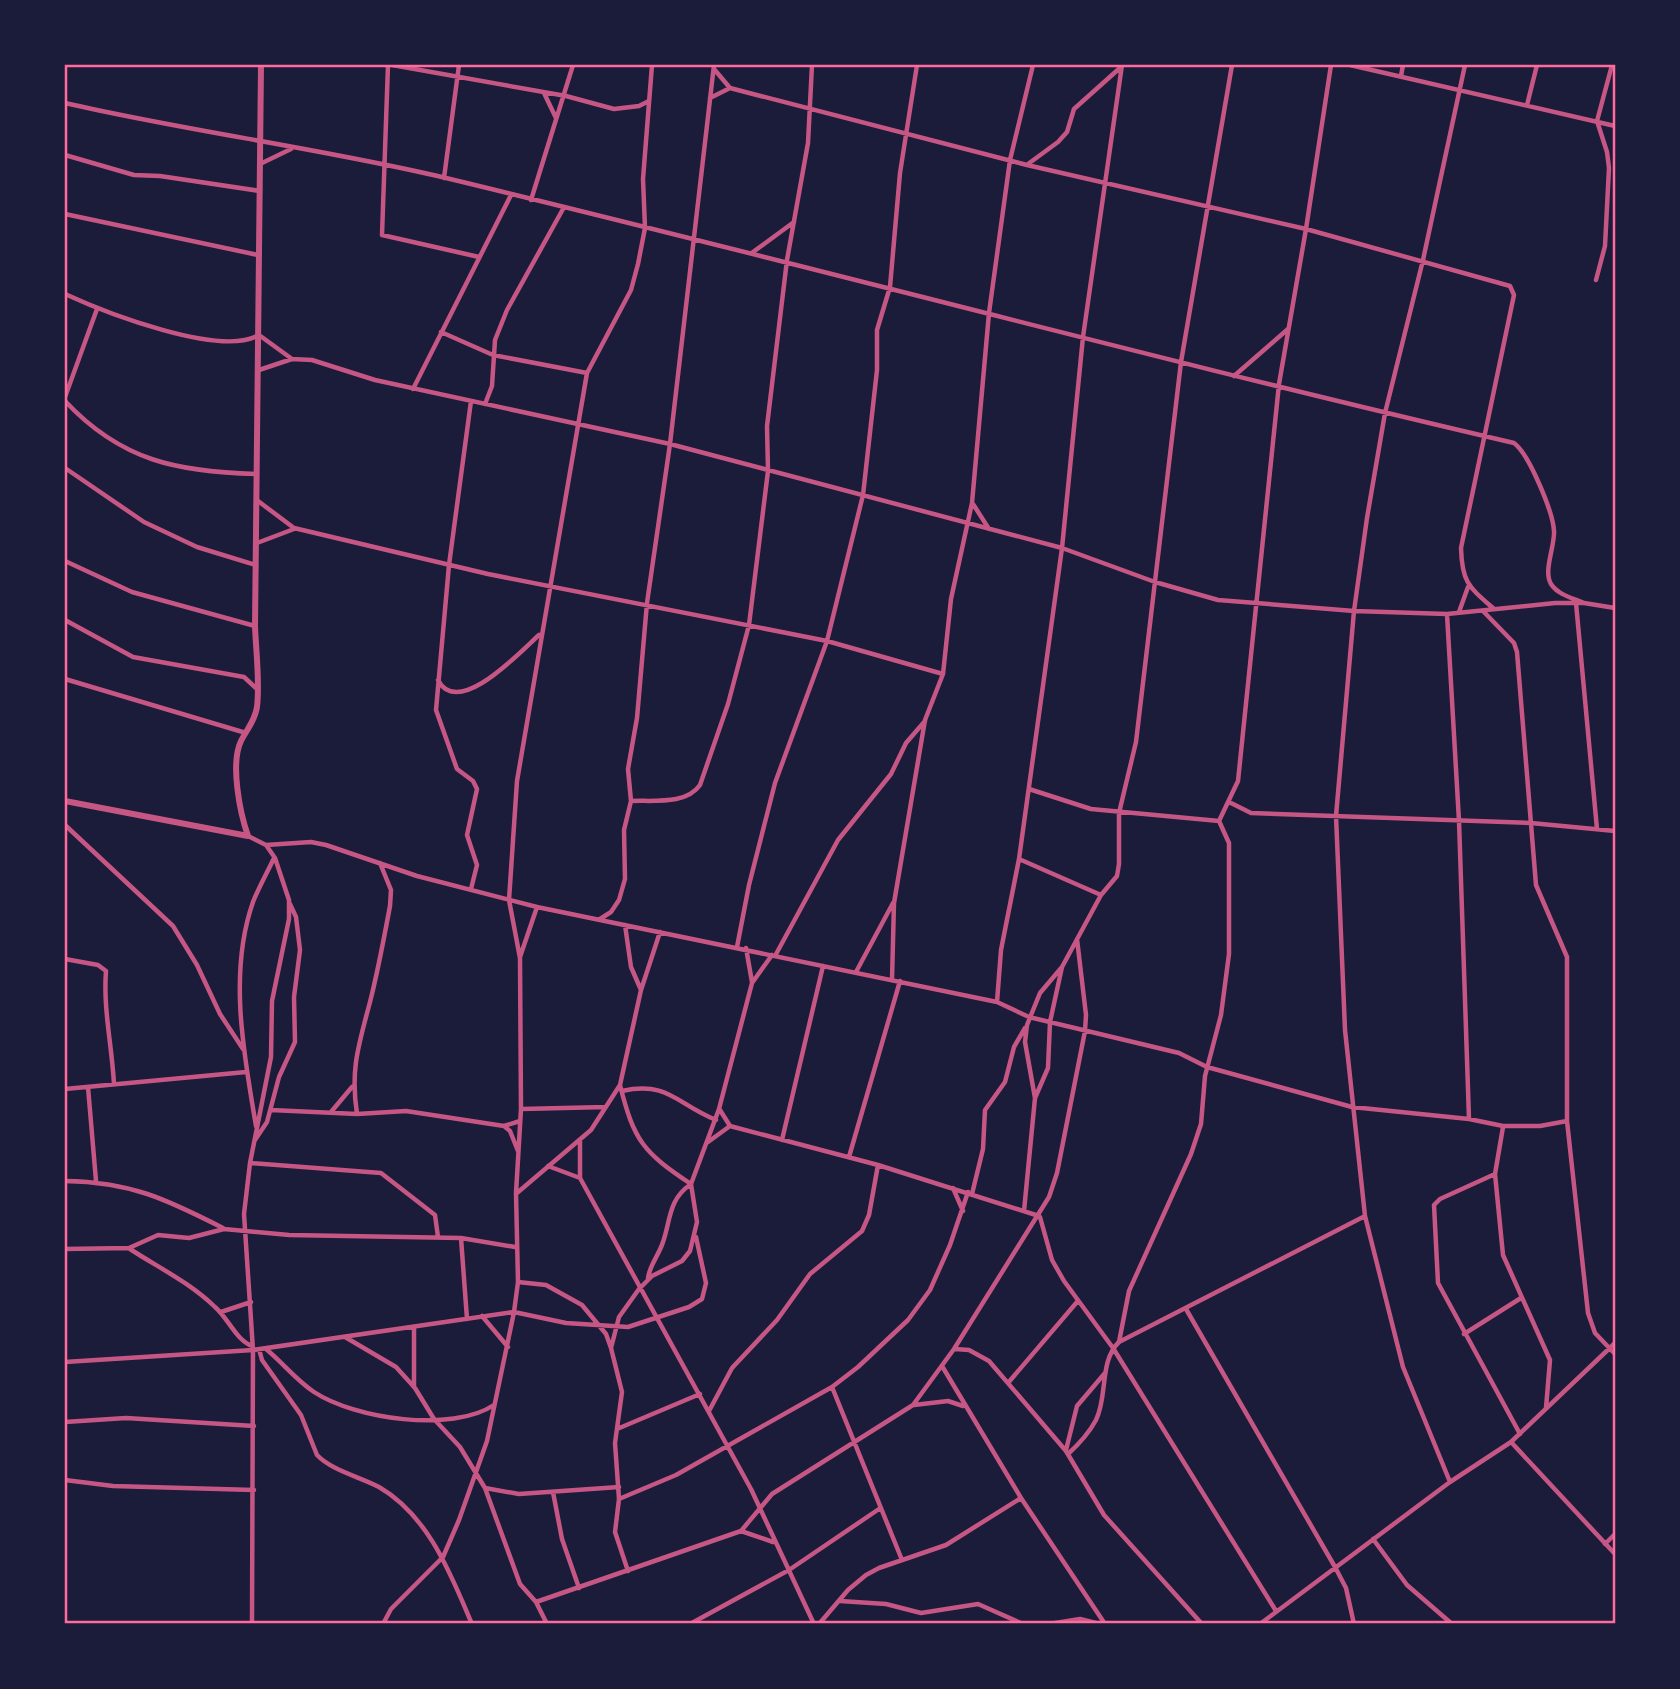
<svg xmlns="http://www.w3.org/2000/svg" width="1680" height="1689" viewBox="0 0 1680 1689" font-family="'Varela Round',sans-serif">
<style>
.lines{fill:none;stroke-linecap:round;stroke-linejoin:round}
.minor{stroke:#c65784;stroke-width:4.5}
.tertiary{stroke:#c65784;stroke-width:6}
.neatline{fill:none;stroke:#ff6b9d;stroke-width:2.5}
</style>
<rect width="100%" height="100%" fill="#1b1b3a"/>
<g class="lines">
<path class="minor" d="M388,65L382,235L479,257
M392,65L566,96L614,109L639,106L649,101
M1350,65L1615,126
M714,69L730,88L1027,165L1306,229L1510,286L1514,295L1461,548C1462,583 1469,587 1494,609
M1401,76L1403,65
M544,93L556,118
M710,98L730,88
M65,103C191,132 320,148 446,178C803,264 1157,360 1514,443C1529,454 1553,512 1554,531C1555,546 1543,571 1551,584C1558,595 1573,598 1584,603
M1527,105L1537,65
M65,155L134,175L160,176L260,191
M260,164L291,149
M1028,164L1058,142L1067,132L1074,109L1121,67
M444,178L459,65
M531,200L573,65
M65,214L258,255
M753,252L794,222
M1596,280L1605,246L1609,168L1607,152L1597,121L1612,65
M65,294C104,312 221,358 259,335L292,359
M441,332L493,355L587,373
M259,370L292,359L312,360L375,380L670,444L1062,548L1155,582L1218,600L1354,611L1447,614L1555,603H1584L1615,608
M1234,376L1288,329
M413,389L511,195
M65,397L97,309
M65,401C121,461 178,472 257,474
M471,401L449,565L436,710L457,769L473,781L477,789L467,835L477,865L471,889
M485,404L492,386L495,340L507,310L563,209
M65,468L144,522L197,547L256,565
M258,501L294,528L488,574L827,641L943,674
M973,504L989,529
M257,543L294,529
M65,561L132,592L255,626
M1576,603L1597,829
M1483,611L1514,643L1517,652L1536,885L1567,957V1121L1588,1313L1595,1333L1615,1354
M1459,612L1468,587
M1447,614L1459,821L1469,1119
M65,620L133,657L244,677L257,689
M65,679L246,733
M438,680C458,719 520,652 539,635
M1029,789L1091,809L1219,821L1229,843V954L1221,1015L1205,1076L1201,1124L1191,1154L1129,1291L1119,1342
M631,801C654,800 686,805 700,785L728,704L749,625L768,471L767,426L787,260L808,143L812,65
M1229,802L1251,813L1531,823L1615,831
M1219,821L1238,781L1279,384L1306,229L1331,65
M65,825L173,926L197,965L220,1014L243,1049
M248,836L266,845L275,858L289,900V919L272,1001L271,1057L250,1163L244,1214L253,1350L252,1624
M266,845L311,842L326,845L417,876L537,907L997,1002L1029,1017L1179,1053L1207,1067L1352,1107L1469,1119L1503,1126H1540L1567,1121
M1019,859L1101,895
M600,919L611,912L619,900L625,879L624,830L631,801L628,769L637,718L647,603L670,444L714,65
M625,925L631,967L641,990
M737,947L749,885L775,783L827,641L863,495L877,370V330L890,287L900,173L917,65
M746,948L752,982
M775,956L838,840L891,774L906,743L925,721
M520,957L537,907
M65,959L98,965L106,971C103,1009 112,1046 114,1084
M856,972L893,903
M892,980L894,903L925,720L943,674L951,599L972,503L989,313L1010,160L1033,65
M997,1002L1001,950L1019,859L1062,548L1083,337L1122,65
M620,1085C634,1141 643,1152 691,1184
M88,1087L96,1181
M65,1089L246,1072
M622,1091C669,1081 676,1104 716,1120
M1035,1098L1048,1068L1050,1022L1062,967L1101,895L1117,876L1119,864V813L1136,742L1181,362L1232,65
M521,1109L606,1107
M271,1110L357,1114L406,1111L504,1126L520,1121
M720,1110L730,1126L878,1165L1039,1216
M331,1112L352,1087
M357,1114C350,1069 359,1044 370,1002C378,971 384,938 390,906L391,890L380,863
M256,1126C244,1055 228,973 253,902C259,887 267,873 274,858
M504,1126L510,1131L518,1151
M1503,1127L1495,1174L1503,1255L1550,1360L1546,1408
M255,1140L267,1122L279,1077L295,1042L294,997L300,950L296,917L290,904
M782,1140L823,966
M580,1141V1178L751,1489L814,1624
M708,1142L730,1126
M849,1157L900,981
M250,1163L381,1173L435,1215L438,1237
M548,1166L580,1178
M1495,1174L1440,1199L1434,1205L1438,1283L1520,1434
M65,1181C131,1182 166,1199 223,1228
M953,1188L963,1211
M517,1193L591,1130L620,1085L641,990L660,932
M972,1194L983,1149L985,1110L1005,1082L1014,1047L1025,1028
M1024,1211L1035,1098L1025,1042L1027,1025L1040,993L1062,967
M1040,1217L1052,1260L1064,1281L1113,1348L1276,1611
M461,1238L467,1319
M65,1249L129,1248L158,1235L189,1238L224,1229L289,1235L461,1238L515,1247
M130,1249C159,1268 189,1282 215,1307C228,1318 236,1340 252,1346
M648,1278C650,1264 659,1255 663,1242C671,1219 668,1200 691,1184
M518,1282L546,1285L582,1305L606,1334L611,1348L622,1392L615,1443L619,1499L615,1532L628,1571
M1186,1309L1335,1567L1346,1588L1354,1624
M221,1312L251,1302
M482,1316L508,1347
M414,1328V1387
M1464,1334L1521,1298
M345,1337L396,1367L415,1388L434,1419L460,1447L485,1488L520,1584L536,1602L547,1624
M611,1348L619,1317L639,1289L652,1276L682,1261L690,1251L697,1222L691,1184L719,1109L752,983L772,955
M259,1349L262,1360L301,1415L317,1455C331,1470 360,1477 379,1487C429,1516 451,1575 472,1624
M266,1349C282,1362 296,1380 314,1392C355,1419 452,1433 494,1405
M955,1349L969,1350L989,1361L1066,1451L1104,1515L1202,1624
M65,1362L253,1350L514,1312L566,1323L628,1327L689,1307L702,1299L706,1283L696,1237
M942,1366L1021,1498L1105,1624
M1008,1383L1077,1302
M832,1387L902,1560
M914,1405L948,1401L963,1406
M709,1411L732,1368L777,1320L810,1274L862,1231L869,1215L878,1165
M65,1422L126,1418L254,1426
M617,1429L700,1394
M1511,1442L1615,1554
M1066,1450L1077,1406L1105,1373
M1068,1454C1079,1444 1089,1433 1096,1420C1108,1396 1099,1361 1119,1342L1365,1216
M65,1480L113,1486L254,1490
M1450,1482L1403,1367L1365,1216L1345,1030L1336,816L1354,611L1367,518L1385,413L1423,260L1465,65
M485,1488L519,1494L619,1487
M553,1492L562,1539L579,1588
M619,1499L676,1475L832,1387L858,1367L908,1320L930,1290L950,1245L968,1192
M741,1531L773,1542
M1373,1539L1407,1585L1452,1624
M1605,1544L1615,1534
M840,1601L886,1604L921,1613L978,1604L1023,1624
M536,1602L741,1531L772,1494L913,1405L954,1349L1049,1197L1057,1173L1085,1031L1086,1015L1077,939
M383,1624L391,1609L443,1557L459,1520L487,1441L514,1312L518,1282L516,1193L521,1109L520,958L509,900L517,781L587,373L631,290L638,264L645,228L643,179L652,65
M690,1624L789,1570L879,1509
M819,1624L848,1590L866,1575L879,1568L946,1545L1021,1498
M1049,1624L1080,1619L1100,1624
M1260,1624L1450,1482L1511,1442L1615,1343"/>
<path class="tertiary" d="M65,801L248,836
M248,836C240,813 230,764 241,741C247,729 255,721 257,707C260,681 256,652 255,626L261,65"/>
</g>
<rect width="1680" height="1689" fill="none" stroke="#1b1b3a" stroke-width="133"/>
<rect x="66" y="66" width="1548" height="1556" class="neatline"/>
</svg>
